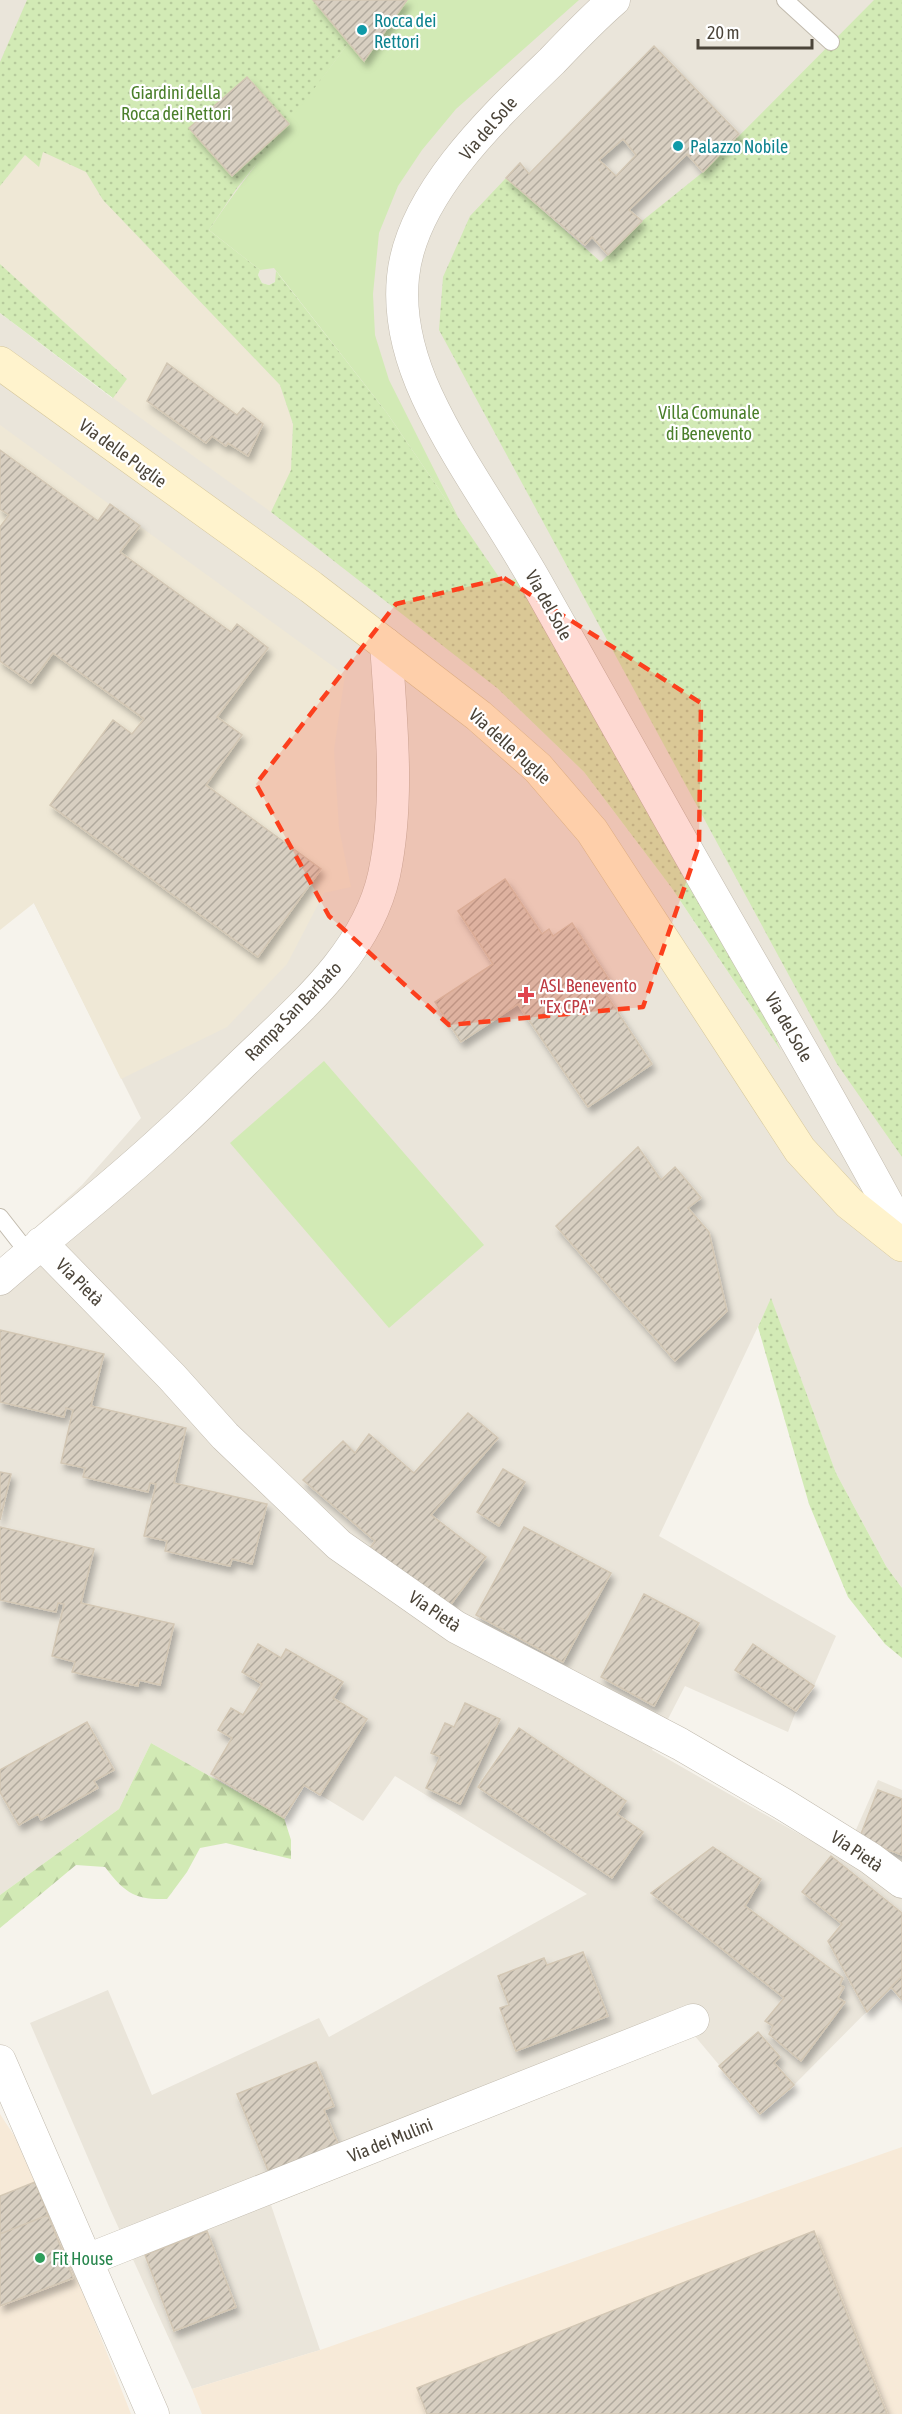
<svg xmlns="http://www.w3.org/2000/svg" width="902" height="2414" viewBox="0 0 902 2414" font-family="'Asap Condensed',sans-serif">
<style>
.residential{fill:#eae5da;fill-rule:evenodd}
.commercial{fill:#f7ead8}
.education{fill:#efe8d6}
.grass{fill:url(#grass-dots)}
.forest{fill:url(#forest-firs)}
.garden{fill:#d2eab5}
.building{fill:url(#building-hatch);stroke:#d3c7b4;stroke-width:1.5;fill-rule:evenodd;filter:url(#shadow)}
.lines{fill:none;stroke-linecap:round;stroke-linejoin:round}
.lane-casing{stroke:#c2bbae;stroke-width:18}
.street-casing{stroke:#c2bbae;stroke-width:33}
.secondary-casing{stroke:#d6c79b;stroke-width:34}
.lane{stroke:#fff;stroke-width:16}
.street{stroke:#fff;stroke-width:32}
.secondary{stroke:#fff3cd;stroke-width:33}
.marked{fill:#fc3f1d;fill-opacity:0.2;stroke:#fc3f1d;stroke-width:4.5;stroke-dasharray:12 8;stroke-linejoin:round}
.culture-dot{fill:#0f9aa8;stroke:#fff;stroke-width:2}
.health-dot{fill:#e0444e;stroke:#fff;stroke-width:2}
.leisure-dot{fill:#2e9e5b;stroke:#fff;stroke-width:2}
.labels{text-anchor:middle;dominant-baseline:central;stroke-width:4.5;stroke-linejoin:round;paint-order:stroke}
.culture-label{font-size:18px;fill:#0d838f;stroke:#fff;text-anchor:start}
.park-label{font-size:18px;fill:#4a7f2a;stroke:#fff}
.street-label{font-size:18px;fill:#4b4439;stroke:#fff}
.health-label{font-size:18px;fill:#be3a42;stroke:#fff;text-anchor:start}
.leisure-label{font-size:18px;fill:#27864d;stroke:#fff;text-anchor:start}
</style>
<defs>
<pattern id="grass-dots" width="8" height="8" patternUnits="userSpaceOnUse" patternTransform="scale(1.5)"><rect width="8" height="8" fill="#d2eab5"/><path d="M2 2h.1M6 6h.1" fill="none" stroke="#b6ca9c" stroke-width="1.8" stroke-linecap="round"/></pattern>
<pattern id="forest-firs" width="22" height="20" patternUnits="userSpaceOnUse" patternTransform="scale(1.5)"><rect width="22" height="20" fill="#d2eab5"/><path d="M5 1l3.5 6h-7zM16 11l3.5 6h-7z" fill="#b6ca9c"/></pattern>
<pattern id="building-hatch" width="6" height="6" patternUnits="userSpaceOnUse" patternTransform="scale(1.5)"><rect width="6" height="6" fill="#d8cfc1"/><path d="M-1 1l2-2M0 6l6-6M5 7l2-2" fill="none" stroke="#b1aa9e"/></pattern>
<filter id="shadow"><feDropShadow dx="3.5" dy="6" stdDeviation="3" flood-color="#0004"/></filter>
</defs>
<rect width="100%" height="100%" fill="#f6f3ec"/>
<path class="residential" d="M0,0H902V1588L886,1566L836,1473L771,1299L659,1536L836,1636L814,1686L796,1711L788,1732L685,1686L652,1750L843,1859L878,1780L902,1790V2000L891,1987L794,2085L760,2114L694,2035L271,2205L320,2350L192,2389L110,2209L30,2023L108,1990L152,2095L319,2018L329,2037L587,1894L395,1776L363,1821L304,1785L284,1818L151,1743L119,1809L0,1895V1259L82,1185L141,1118L0,835V313L112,398L127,379L0,264V186L25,155L0,131ZM209,230L260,270L258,275L262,283L269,285L275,282L278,273L387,413L503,584L520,577L745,969L779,1048L671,887L584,772L497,688Z"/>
<path class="commercial" d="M0,2114L32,2163L131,2414H0Z
M902,2147V2414H202L192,2389L320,2350Z"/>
<path class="education" d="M43,151L86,172L103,200L280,385L293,424L291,471L271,512L113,398L127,379L0,264V186L25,155Z
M0,425L345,675L334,750L339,828L351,887L324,893L287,964L227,1027L121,1079L34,903L0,930Z"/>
<path class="grass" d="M27,0H313L349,42L289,124L237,188L209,230L260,270L258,275L262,283L269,285L275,282L276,271L387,413L503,583L521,577L745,969L781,1051L671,887L584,772L497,688L271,512L291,470L293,424L280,385L103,200L86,172L43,152L39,167L25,155L0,186V62Z
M874,0H902V1157L837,1064L439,330L443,277L470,216L506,178L601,262L642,221L703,172Z
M0,264L127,379L113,398L0,313Z
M771,1298L836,1473L886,1566L902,1588V1658L885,1644L848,1597L809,1504L758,1327Z"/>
<path class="forest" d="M151,1743L284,1818L291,1840V1859L226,1843L200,1848L187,1872L167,1899C134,1900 124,1892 105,1867L76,1865L0,1928V1895L119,1809Z"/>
<path class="garden" d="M407,0H579L456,109L422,150L398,186L379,233L373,294L375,335L389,380L458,517L387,413L274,268L260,270L209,230C252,166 303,105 349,42L364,60Z
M324,1061L484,1245L389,1328L230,1143Z"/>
<path class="building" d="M313,0H407L364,61Z
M654,46L739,134L703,172L687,154L629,210L642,221L608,255L592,237L585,245L506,178L520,163L529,174ZM623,139L636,155L616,176L599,160Z
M247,77L289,124L232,176L189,128Z
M167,363L237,415L243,408L263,424L248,456L228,443L226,446L212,436L206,443L147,401Z
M0,450L98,521L110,504L140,526L120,552L231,632L237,624L268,648L217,717L242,735L206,785L321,869L258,957L50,805L113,720L132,734L144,719L53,653L31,683L0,661V527L9,515L0,509Z
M505,879L542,934L549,929L553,936L572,923L610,981L601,987L652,1064L588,1107L518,1004L461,1042L435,1002L493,964L458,911Z
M638,1147L661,1180L675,1167L701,1198L688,1208L709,1232L727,1311L675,1361L556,1226Z
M0,1330L104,1354L91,1406L186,1428L174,1483L267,1504L252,1564L232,1559L230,1566L165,1551L167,1541L144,1536L156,1484L150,1483L148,1492L83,1477L85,1468L61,1463L73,1410L66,1408L64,1417L0,1402Z
M468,1413L498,1438L431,1515L486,1557L446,1611L369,1549L375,1541L303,1480L343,1441L355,1453L369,1434L414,1473Z
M503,1469L525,1482L499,1526L477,1512Z
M0,1472L11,1474L0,1520Z
M0,1527L94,1549L81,1603L174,1624L160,1685L139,1680L138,1686L72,1672L75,1662L52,1656L64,1604L58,1603L56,1612L0,1600Z
M524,1527L611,1573L563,1662L476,1615Z
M644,1594L699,1623L654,1706L601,1677Z
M258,1644L281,1658L286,1649L343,1682L333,1698L367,1719L320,1795L304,1785L284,1818L211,1774L232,1738L218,1730L231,1708L243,1715L262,1684L242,1672Z
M753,1644L814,1686L796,1711L735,1670Z
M465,1703L500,1719L460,1804L426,1788L440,1757L431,1753L445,1723L454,1727Z
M87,1722L114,1770L94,1781L98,1788L41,1820L38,1814L19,1825L0,1792V1770Z
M519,1728L626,1801L617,1814L643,1832L612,1878L478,1787Z
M878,1790L902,1799V1855L859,1839Z
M713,1847L761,1879L745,1906L843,1978L840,1985L844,1987L838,1998L845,2002L801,2061L769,2034L773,2026L765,2021L784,1998L651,1893Z
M831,1856L902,1913V1976L867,2012L828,1941L842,1924L802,1892Z
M583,1952L608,2016L516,2051L500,2008L509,2005L498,1976L544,1958L547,1965Z
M902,1976V2000L891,1987Z
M758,2032L780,2057L774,2063L794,2085L760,2114L719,2066Z
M316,2062L334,2106L324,2110L340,2148L270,2175L237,2094Z
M35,2182L48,2215L0,2234V2196Z
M48,2215L73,2278L0,2306V2234Z
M207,2231L236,2307L174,2331L145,2255Z
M814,2231L887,2414H427L417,2388Z"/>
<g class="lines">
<g class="lane-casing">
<path id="lane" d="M785,0L831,42
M0,1217L29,1254"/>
</g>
<g class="street-casing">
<path id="street" d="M614,0C592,19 572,40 552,61C495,116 411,194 403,277C399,317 410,359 427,396C458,463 504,524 540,589C584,667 627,745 671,822C748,959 829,1093 902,1231
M41,1243L172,1377L225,1436L339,1545L456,1627L680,1744L783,1804L870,1858L902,1882
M0,1279C56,1230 115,1185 169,1134C195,1111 219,1086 244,1062C299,1009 367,953 384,875C400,800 391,720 386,644
M0,2061L153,2414
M87,2260L693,2020"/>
</g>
<g class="secondary-casing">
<path id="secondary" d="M0,363L311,587L479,716L538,768L592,831L800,1150L849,1203L902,1245"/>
</g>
<use href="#lane" class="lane"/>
<use href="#street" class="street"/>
<use href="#secondary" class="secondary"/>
</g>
<path class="marked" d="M504,578L701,703L699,845L643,1007L449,1025L329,916L256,784L396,604Z"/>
<g class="culture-dot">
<circle cx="362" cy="30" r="6"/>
<circle cx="678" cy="146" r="6"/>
</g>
<path class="health-dot" d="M523 986h6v6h6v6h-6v6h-6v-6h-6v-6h6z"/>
<circle class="leisure-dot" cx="40" cy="2258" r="6"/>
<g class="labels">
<g class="culture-label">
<text x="374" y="20">Rocca dei<tspan x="374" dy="21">Rettori</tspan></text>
<text x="690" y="146">Palazzo Nobile</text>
</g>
<g class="park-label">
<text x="176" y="92">Giardini della<tspan x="176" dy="21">Rocca dei Rettori</tspan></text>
<text x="709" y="412">Villa Comunale<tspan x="709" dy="21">di Benevento</tspan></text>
</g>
<g class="street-label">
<text transform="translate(488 128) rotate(-49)">Via del Sole</text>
<text transform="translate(123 453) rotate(36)">Via delle Puglie</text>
<text transform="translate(549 605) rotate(61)">Via del Sole</text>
<text transform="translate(510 746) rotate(42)">Via delle Puglie</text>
<text transform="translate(293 1011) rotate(-46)">Rampa San Barbato</text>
<text transform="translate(789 1027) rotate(60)">Via del Sole</text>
<text transform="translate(80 1282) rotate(45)">Via Pietà</text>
<text transform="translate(435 1611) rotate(34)">Via Pietà</text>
<text transform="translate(857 1851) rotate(34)">Via Pietà</text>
<text transform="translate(390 2140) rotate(-22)">Via dei Mulini</text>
</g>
<g class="health-label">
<text x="540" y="985">ASL Benevento<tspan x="540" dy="21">"Ex CPA"</tspan></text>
</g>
<g class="leisure-label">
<text x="52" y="2258">Fit House</text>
</g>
</g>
<path d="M698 39v9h114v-9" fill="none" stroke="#4b4439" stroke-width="3"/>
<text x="707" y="39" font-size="18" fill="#4b4439" stroke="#ffffff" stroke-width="4.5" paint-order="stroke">20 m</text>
</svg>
